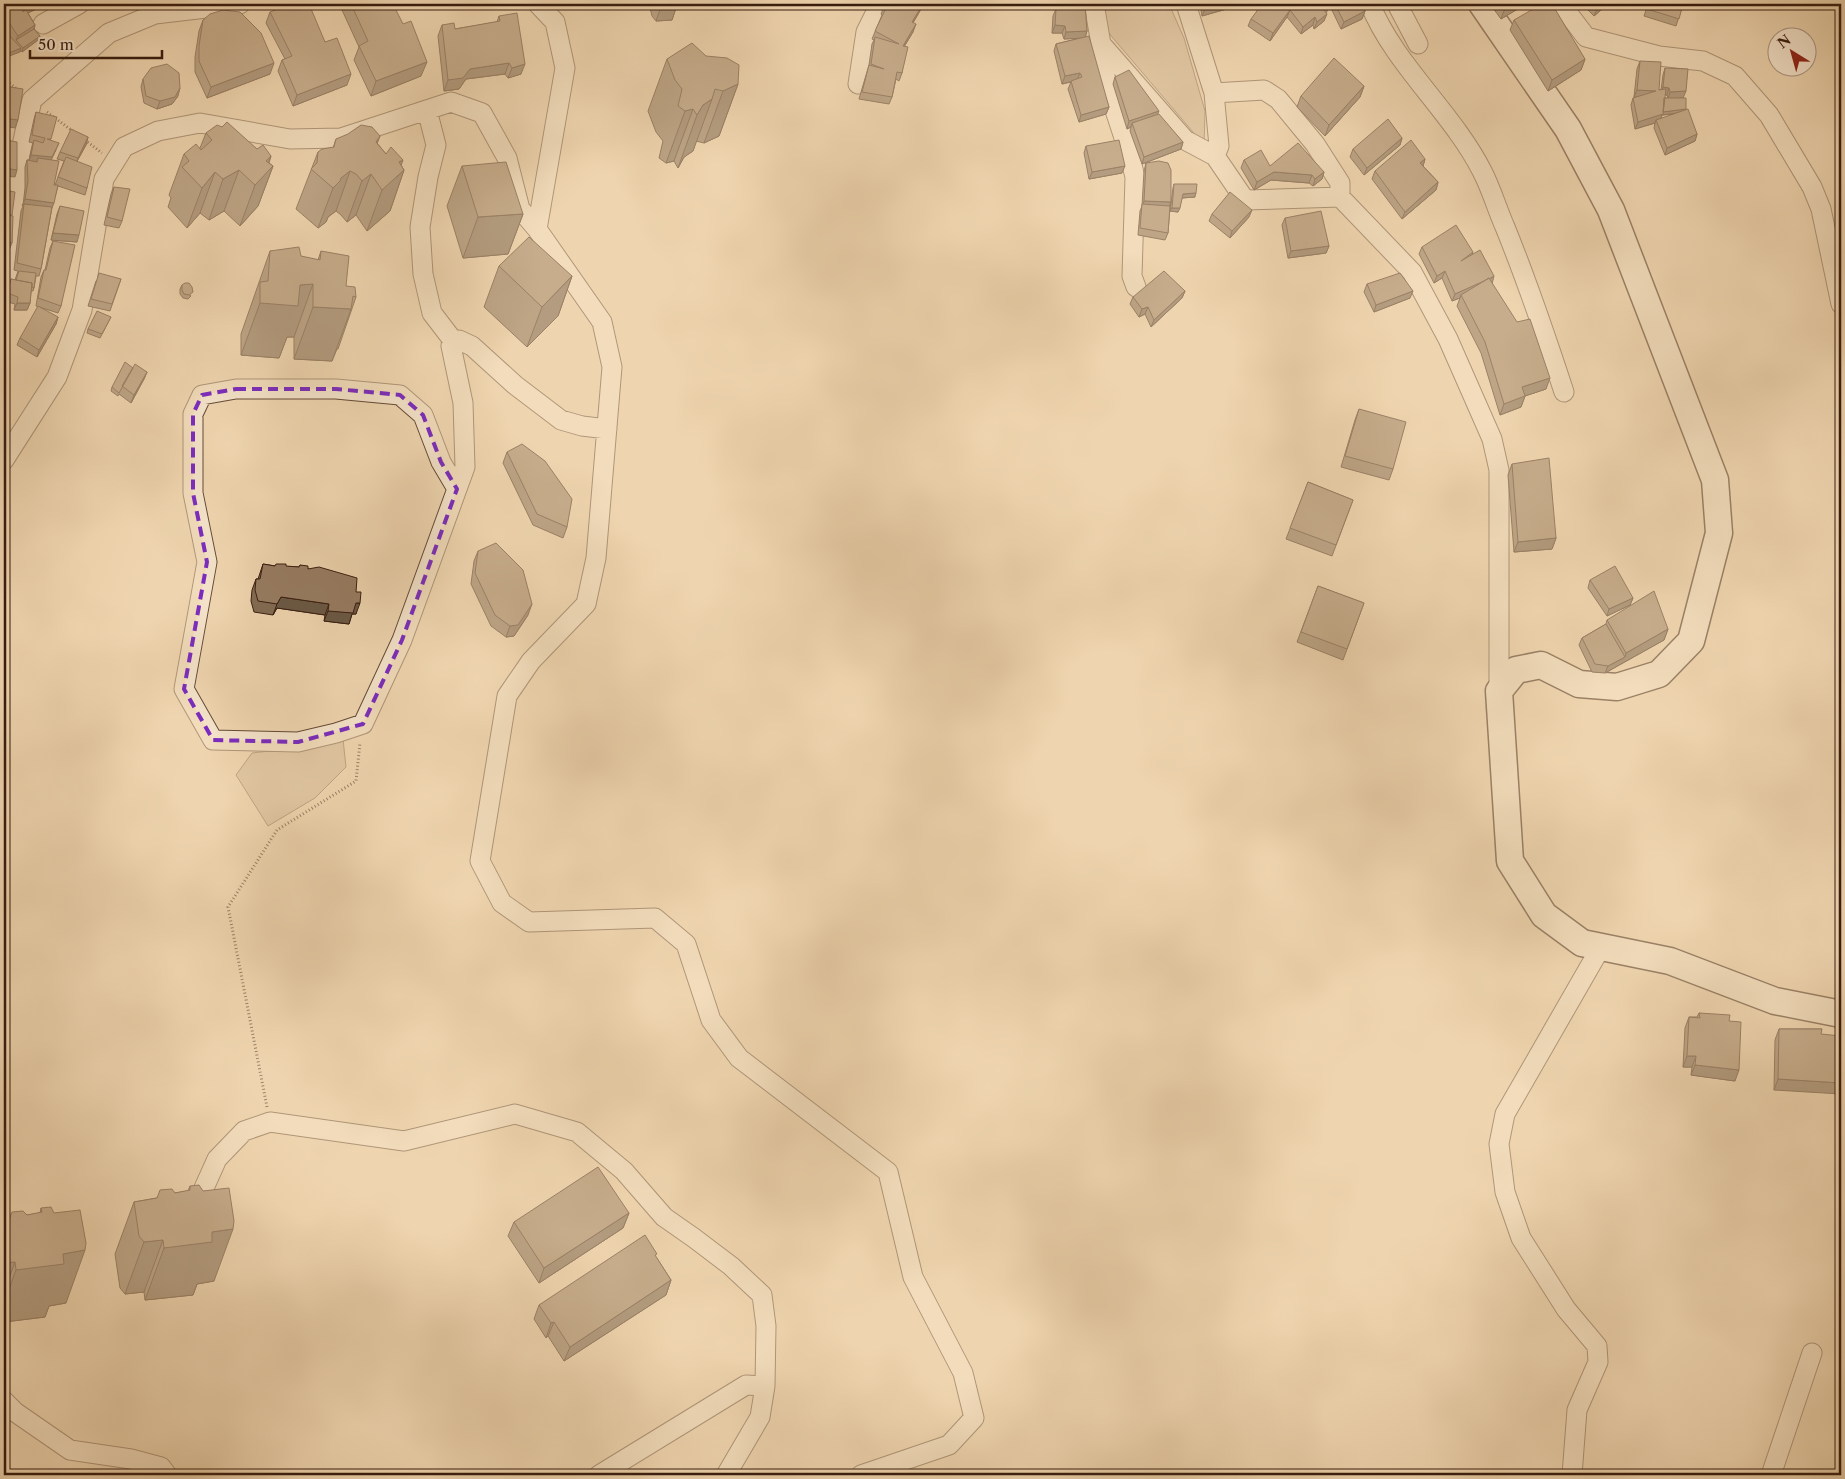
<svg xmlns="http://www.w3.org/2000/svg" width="1845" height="1479" viewBox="0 0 1845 1479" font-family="'Libre Caslon Text',serif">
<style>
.green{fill:#d0b694;stroke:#846952}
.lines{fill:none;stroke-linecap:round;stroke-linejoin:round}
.street-casing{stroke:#654a37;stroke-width:21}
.secondary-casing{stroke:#371c0f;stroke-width:29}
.path{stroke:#371c0f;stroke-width:3;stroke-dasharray:1 2.5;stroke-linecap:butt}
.street{stroke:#f5e4cb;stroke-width:19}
.secondary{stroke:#f5e4cb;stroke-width:26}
.wall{fill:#826b54;stroke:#371c0f;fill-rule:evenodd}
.shaded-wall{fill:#6a5745;stroke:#371c0f}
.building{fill:#977c62;stroke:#371c0f}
.marked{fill:none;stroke:#7b2cbf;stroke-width:4;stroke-dasharray:10 6;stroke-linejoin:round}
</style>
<rect width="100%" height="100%" fill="#efd5af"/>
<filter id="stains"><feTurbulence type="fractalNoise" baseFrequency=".004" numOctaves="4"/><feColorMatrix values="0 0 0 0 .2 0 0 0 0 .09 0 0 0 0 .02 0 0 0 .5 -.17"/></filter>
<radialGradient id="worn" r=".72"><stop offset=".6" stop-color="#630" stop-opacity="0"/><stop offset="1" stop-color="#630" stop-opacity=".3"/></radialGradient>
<path class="green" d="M1102,4H1169L1184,38L1205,111L1204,145L1107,31Z
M343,739L346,767L315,798L268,826L236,775L252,753L296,748Z"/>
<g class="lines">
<g class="street-casing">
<path id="street" d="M538,4L555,22L565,68L537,229L602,322L612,367L596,558L586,604L531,661L507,696L480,861L502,903L529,922L655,918L686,944L711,1020L739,1058L888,1172L913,1277L963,1373L974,1418L949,1445L861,1475
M1094,4L1101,44L1185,140L1215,156L1245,200L1340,197
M1186,4L1214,93L1219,146L1215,156
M1370,4C1394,64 1452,112 1482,171C1491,188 1497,209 1505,227C1527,281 1546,337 1564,392
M1397,4L1418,44
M1561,4L1586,37L1659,56L1703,61L1735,76L1769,115L1812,187L1821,209L1841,304
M43,24L79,4
M1101,44L1106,83L1129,153L1135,177L1132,276L1136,287
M858,84L866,32L880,4
M1214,93L1264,90L1278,99L1315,144L1340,183V197L1412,272L1448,339L1492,439L1499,470V691
M427,110L436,145L428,177L420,227L423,274L432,313L455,343
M4,286L10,263L20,154L32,100L109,33L155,14L240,4
M4,460L57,377L82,310L104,179L124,147L158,131L200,123L290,139L341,138L451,102L482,113L507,158L520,209L537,229
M457,489L441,462L423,415L400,395L336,389H236L202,395L193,414V493L207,562L184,689L213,740L298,742L336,733L363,724L402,640L465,467L463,403L451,346L459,340L472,346L515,385L561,420L582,426L607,429
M204,1188L217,1159L244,1131L270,1122L404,1141L515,1114L577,1132L624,1171L664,1217L694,1238L731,1266L762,1295L766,1326L765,1386
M4,1401L15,1412L70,1450L131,1459L161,1467L167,1475
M599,1475L746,1385L765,1386L760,1417L726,1475
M1572,1475L1577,1410L1598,1362L1597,1346L1566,1309L1521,1238L1505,1192L1499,1144L1505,1114L1601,947
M1771,1475L1812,1353"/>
</g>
<g class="secondary-casing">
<path id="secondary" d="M1482,4L1568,129L1611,210L1715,480L1719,533L1691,641L1659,674L1617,687L1579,684L1541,665L1516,670L1499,691L1510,861L1544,915L1582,943L1670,961L1775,1001L1841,1014"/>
</g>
<path class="path" d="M4,79L18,90
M47,112L74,132
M85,140L102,153
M267,1107L228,907L277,830L356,781L360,743"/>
<use href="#street" class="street"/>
<use href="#secondary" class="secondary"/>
</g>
<path class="wall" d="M4,4H48L28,13L35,25L34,29L40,36L38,40L22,52L21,50L20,52L4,27Z
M344,4H393L421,76L371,96L354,60L359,47L342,10Z
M649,4H681L680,8H676L672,20L656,21L652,16Z
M885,4H924L913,23V32L904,47L902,73L899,81L896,79L892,97L889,104L859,99L869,65L872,44L874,40L872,39L882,15L881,14Z
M928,4H938L935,8Z
M1058,4H1085L1087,31L1085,37L1109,107L1106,114L1079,122L1068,89L1071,82L1062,84L1054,51L1056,44L1080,38L1064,39L1062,33H1052L1053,16Z
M1200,4H1238L1237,6L1202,16Z
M1329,4H1362L1365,11L1362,19L1341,29Z
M1490,4H1526L1501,19Z
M1582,4H1608L1594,16Z
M1648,4H1683L1676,26L1644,16Z
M1328,8L1324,21L1314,29L1313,25L1301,34L1287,17L1270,41L1248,26L1251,19L1290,10Z
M270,12L325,42L347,85L293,106L278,71L282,60L285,59L266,23Z
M499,16L521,74L508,78L505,74L466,79L459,89L444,91L438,36L442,25L455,29L497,22Z
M203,20L270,74L207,98L195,72V57L199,31Z
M1514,20L1585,59L1581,70L1548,91L1510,30Z
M706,56L738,84L719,136L704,143L696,141L693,151L684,157L678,168L674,161L666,163L659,158L663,141L656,132L648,111L667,59Z
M1640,61L1659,90H1661L1663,75L1665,68L1683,98L1686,110L1697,134L1695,141L1665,155L1654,128L1655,123L1635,129L1631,105L1633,98L1635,97H1634L1637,69ZM1665,95H1667L1668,98H1664ZM1676,114L1661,119L1662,115Z
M1115,77L1157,115L1183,142L1181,149L1142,164L1130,131L1131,127L1127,129L1113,84Z
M143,79L178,96L172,104L157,109L144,103L141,87Z
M1364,86L1360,97L1325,136L1297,107L1301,96Z
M36,112L56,150L51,160L54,185H55L64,161L57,159L60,152L88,137L86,145L77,161L87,188L85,195L58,186L52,207L41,269L39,276H36L34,288L33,291H31L30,303L27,310H14L15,304L4,301L11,279L15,280L18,271L14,270L21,211L23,206L25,188V167L27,160H29L33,143L29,142L34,119Z
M222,127L257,149L271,156L269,163L273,166L258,206L240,226L224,211L209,220L200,213L187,228L168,207L171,198L169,195L184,154L200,148L206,133Z
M1402,138L1400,145L1364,175L1350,157L1353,149Z
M336,139L377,143L386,154L401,165L404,170L390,211L367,231L356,215L347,222L341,215L336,211L328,217L326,222L318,228L296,209L318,152L333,148Z
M1086,146L1122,173L1089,179L1084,153Z
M1425,159L1423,166L1438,182L1436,190L1402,219L1372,179L1375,171Z
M1244,160L1270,166L1324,172L1322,179L1313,186L1309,183L1271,180L1254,190L1241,168Z
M1146,163L1171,202L1170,207L1168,233L1165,240L1138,235L1140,211L1142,206L1144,171Z
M462,166L523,214L508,254L463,258L447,206Z
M1174,184L1195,197L1182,198L1178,212L1170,211L1173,188Z
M114,187L122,221L119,228L104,225L111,194Z
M4,190L12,215V243L9,250L4,249Z
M60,206L77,242L51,240L57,214Z
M1212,214L1249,217L1230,238L1209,221Z
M1285,218L1329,246L1326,253L1288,258L1282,225Z
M53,241L61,306L58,313L36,306L41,277L44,270H45L50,248Z
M1422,247L1473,252L1472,255L1492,283L1546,389L1525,396L1521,407L1500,415L1481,353L1457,306L1460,298L1452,301L1442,278L1434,283L1419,254Z
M270,251L318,260L321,251L346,286L356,297L338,349H337L332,361L294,359V337H287L279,358L241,355V334Z
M499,266L572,276L558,316L527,347L484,307Z
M121,279L110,311L88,306L96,281Z
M1367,284L1410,298L1374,312L1364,292Z
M182,285L191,296L188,299L183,298L180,294V289Z
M1185,291L1182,298L1151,327L1145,314L1139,317L1130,304L1133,297Z
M58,317L56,324L37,357L17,345L20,338Z
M111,317L100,338L87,333L88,329Z
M133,368L147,372L144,379L131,403L119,394L118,396L111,391L112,387Z
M1359,409L1393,469L1389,480L1341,467L1355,420Z
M507,452L567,527L563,538L533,525L503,463Z
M1512,464L1556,538L1552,549L1514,552L1508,475Z
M1308,482L1353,500L1332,556L1286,539Z
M478,551L528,615L514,636L506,637L491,626L471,584L474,561Z
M263,564L275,566L299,567L300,565L356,592V614H352L349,624L324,621L325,615L277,608L273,615L254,612L251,601L252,590L256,579H258Z
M1590,580L1633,598L1630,605L1607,616L1588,588Z
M1318,586L1364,603L1343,660L1297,642Z
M1607,620L1668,629L1664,640L1605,673L1592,672L1579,645L1582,638L1606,624Z
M1699,1013L1729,1021L1735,1081L1691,1075L1692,1067H1683L1685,1028L1689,1017H1697Z
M1779,1029H1822L1774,1090L1775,1040Z
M190,1186L214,1281L197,1284L193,1295L145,1300L144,1292L125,1294L120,1288L115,1254L134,1202L157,1198L175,1193L188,1191Z
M41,1208L66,1303L49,1306L45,1317L4,1322V1221L27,1215L40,1213Z
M629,1213L623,1228L539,1283L508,1236L514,1222Z
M656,1257L671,1280L666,1295L564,1361L548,1336L546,1338L534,1319L539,1305Z"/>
<path class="shaded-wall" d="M34,4H48L22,15L25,8Z
M97,4H129L96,6Z
M662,4H681L680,8H676L672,20L656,21Z
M923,4H924L909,29L912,22Z
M1223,4H1238L1237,6L1202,16L1205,9Z
M1422,4H1427L1421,7Z
M1512,4H1526L1501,19L1505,8Z
M1603,4H1608L1594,16L1597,9Z
M1290,10L1287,17L1270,41L1273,33Z
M1365,11L1362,19L1341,29L1344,22Z
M1327,14L1324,21L1314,29L1317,22Z
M1315,17L1313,25L1301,34L1303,27Z
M916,24L913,32L900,53L903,46Z
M35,25L33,32L16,40L18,36Z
M1055,25L1065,26L1062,33H1052Z
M1087,31L1085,38L1064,39L1066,32Z
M40,36L38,40L22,52L23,48Z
M21,48L20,52L4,58V55Z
M1585,59L1581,70L1548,91L1552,80Z
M427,62L421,76L371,96L376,81Z
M274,63L270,74L207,98L211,87Z
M509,63L505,74L466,79L459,89L444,91L448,80L470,69Z
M525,64L521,74L508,78L512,68Z
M1080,73L1077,80L1062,84L1065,76Z
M351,74L347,85L293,106L297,95Z
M738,84L719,136L704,143L723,91Z
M1364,86L1360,97L1325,136L1329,125Z
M1663,87L1669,88L1667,95L1661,94Z
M180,88L178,96L172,104L157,109L160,101Z
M1637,90L1656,91L1654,98L1634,97Z
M1686,91L1683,98L1668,99L1670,92Z
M712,99L693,151L684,157L678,168L697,115L703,105Z
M1109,107L1106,114L1079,122L1081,115Z
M693,109L674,161L666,163L685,111Z
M1686,109L1685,112L1662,115L1660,121L1656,120L1655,123L1635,129L1638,122L1662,112Z
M1159,111L1156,118L1132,123L1131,127L1127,129L1129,121Z
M4,118L18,120L15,128L4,126Z
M1697,134L1695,141L1665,155L1667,148Z
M380,136L365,176L371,174L356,215L347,222L376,142Z
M88,137L86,145L75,165L78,158Z
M1402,138L1400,145L1364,175L1367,168Z
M1183,142L1181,149L1142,164L1144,157Z
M59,143L49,164L28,163L31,155Z
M271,156L264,175L273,166L258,206L240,226L255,185L266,161Z
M1425,159L1423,166L1420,163Z
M403,160L397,177L404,170L390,211L367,231L382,190L399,162Z
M1125,166L1122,173L1089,179L1092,172Z
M4,168L17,170L15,177L4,176Z
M239,170L224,211L209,220L223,179Z
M350,171L336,211L328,217L326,222L318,228L333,188L341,178Z
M215,172L200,213L187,228L202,188Z
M1274,172L1312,175L1309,183L1271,180L1254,190L1257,182Z
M1324,172L1322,179L1313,186L1315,179Z
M1438,182L1436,190L1402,219L1405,212Z
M1196,193L1195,197L1181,198L1183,194Z
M25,199L54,203L51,210L24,204L22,206Z
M1144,201L1171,202L1168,210L1142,206Z
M1172,208H1180L1178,212L1170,211Z
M1252,210L1249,217L1230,238L1232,231Z
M523,214L508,254L463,258L478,217Z
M53,233L79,235L77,242L51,240Z
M1329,246L1326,253L1288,258L1291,251Z
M1445,271L1442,278L1434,283L1437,276Z
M572,276L558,316L527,347L542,307Z
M1494,276L1492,284L1461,295L1460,298L1452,301L1455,294Z
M313,284L294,337H287L279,358L241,355L260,303L300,285Z
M1185,291L1182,298L1151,327L1154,320Z
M1413,291L1410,298L1374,312L1376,305Z
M17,303H30L27,310H14Z
M313,307L351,309L332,361L294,359Z
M1148,307L1145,314L1139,317L1142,309Z
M58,317L56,324L37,357L39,350Z
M147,372L144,379L131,403L134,395Z
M1550,378L1546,389L1525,396L1521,407L1500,415L1504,404L1522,387Z
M1556,538L1552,549L1514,552L1518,542Z
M281,597L329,604L325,615L277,608L273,615L277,604Z
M1633,598L1630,605L1607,616L1609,609Z
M356,603H360L356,614H352L349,624L324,621L328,611Z
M532,604L528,615L514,636L506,637L510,626Z
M1668,629L1664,640L1605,673L1608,666L1625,657L1626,653Z
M1687,1056H1696L1692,1067H1683Z
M1695,1065L1739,1070L1735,1081L1691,1075Z
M1778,1079L1841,1083V1094L1774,1090Z
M629,1213L623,1228L539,1283L544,1268Z
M233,1229L214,1281L197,1284L193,1295L145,1300L164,1248L212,1232Z
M163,1240L144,1292L125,1294L144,1242Z
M85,1250L66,1303L49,1306L45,1317L4,1322V1303L16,1270L63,1254Z
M15,1262L4,1292V1263Z
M671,1280L666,1295L564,1361L570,1347Z
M554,1322L548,1336L546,1338L551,1323Z"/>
<path class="building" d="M4,4H19L23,12L26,10L35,25L18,36L4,15Z
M22,4H34L25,8Z
M290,4H309L325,42L337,38L351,74L297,95L282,60L292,56L270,12Z
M351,4H393L403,24L411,21L427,62L376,81L359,46L368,41Z
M885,4H923L912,22L916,24L903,46L908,47L902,73L897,72L892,97L862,92L869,65L884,69L871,64L875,37L899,44L875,31L886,8L884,6Z
M1059,4H1085L1087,31L1066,32L1065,26L1055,25L1056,9H1061Z
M1204,4H1223L1205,9Z
M1262,4H1282L1290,10L1273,33L1251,19Z
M1296,4H1325L1328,8L1324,10L1327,14L1317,22L1315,17L1303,27L1290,10Z
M1335,4H1362L1365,11L1344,22Z
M1502,4H1512L1505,8Z
M1542,4H1552L1585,59L1552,80L1514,20Z
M1592,4H1603L1597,9Z
M1648,4H1683L1679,19L1647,9Z
M223,10L240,12L261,33L274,63L211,87L199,61V46L203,20L210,14Z
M517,13L525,64L512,68L509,63L470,69L463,78L448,80L442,25L454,23L455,29L500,21L499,16Z
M34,29L40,36L23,48L16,40Z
M7,33L21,48L4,55V35Z
M1089,36L1109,107L1081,115L1071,81L1082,77L1080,73L1065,76L1056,44Z
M692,43L706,56L727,58L739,65L738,84L723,91L715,89L712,99L703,105L697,115L693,109L685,111L678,106L682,89L675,80L667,59Z
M1334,58L1364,86L1329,125L1301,96Z
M1640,61L1661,62L1659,90L1666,89L1663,114L1638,122L1633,98L1656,91L1637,90Z
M167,64L179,73L180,88L175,97L160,101L146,96L143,79L151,68Z
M1665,68L1688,69L1686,91L1670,92L1669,88L1663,87Z
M1129,70L1159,111L1129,121L1115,77Z
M4,86L23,89L18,120L4,118Z
M1664,98H1686V109L1663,112Z
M1688,109L1697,134L1667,148L1656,120Z
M36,112L57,117L51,139H47L59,143L52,157L31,155L34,140L43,143L45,138L32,135Z
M1159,114L1183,142L1144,157L1132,123Z
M1388,119L1402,138L1367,168L1353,149Z
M227,122L257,149L263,145L271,156L266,161L273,166L255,185L239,170L223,179L215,172L202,188L182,167L189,161L184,154L196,144L201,150L212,140L206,133L217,125L222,127Z
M361,125L372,127L380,136L376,142L386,154L391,147L403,160L399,162L404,170L382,190L371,174L362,181L356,174L350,171L341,178L340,181L333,188L311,169L317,163L318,152L322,149L334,147L336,139L348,134Z
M71,129L88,137L78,158L60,152Z
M6,140L17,142V170L4,168V145H6Z
M1119,140L1125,166L1092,172L1086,146Z
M1411,140L1425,159L1420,163L1438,182L1405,212L1375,171Z
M1298,143L1324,172L1315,179L1312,175L1274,172L1257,182L1244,160L1261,150L1270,166Z
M66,157L92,167L87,188L58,177Z
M38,158L59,161L54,185H58L54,203L25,199L28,181L27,160L37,162Z
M1159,161L1168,163L1171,170V202L1144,201L1146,163Z
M506,162L523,214L478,217L462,166Z
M1174,184H1197L1196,193L1183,194L1180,208H1172Z
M114,187L130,189L122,221L107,217Z
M4,190L15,192L12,215L4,214Z
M1230,192L1252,210L1232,231L1212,214Z
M24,204L52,207L41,269L17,263Z
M1142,204L1170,206L1168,233L1140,228Z
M60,206L84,211L79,235L53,233Z
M1321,211L1329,246L1291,251L1285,218Z
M4,214L13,216L12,243L4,241Z
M1456,225L1473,252L1461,261L1480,250L1494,276L1489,279V278L1484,281L1455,294L1445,271L1437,276L1422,247Z
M529,237L572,276L542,307L499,266Z
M53,241L75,245L61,306L38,298L44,270H46Z
M299,247L301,256L320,260L321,251L349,256L346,286L355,287L356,297L353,296L351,309L313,307V284L300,285L298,306L260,303V282L268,281L270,251Z
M19,271L36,273L34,288L32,287V283L16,280Z
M1164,271L1185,291L1154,320L1148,307L1142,309L1133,297Z
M99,273L121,279L112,304L91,299Z
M1400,273L1413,291L1376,305L1367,284Z
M1489,278L1517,322L1530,319L1550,378L1522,387L1525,396L1504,404L1485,342L1461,295Z
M11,279L32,283L30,303H17L18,297L7,293Z
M185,283H189L192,287L193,292L189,295L184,294L182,290V285Z
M38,306L58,317L39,350L20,338Z
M97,311L111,317L102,334L88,329Z
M125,362L133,368L119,393L112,387Z
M135,364L147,372L134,395L122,386Z
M1359,409L1406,422L1393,469L1345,456Z
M522,444L545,461L572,499L567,527L537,514L507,452Z
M1549,458L1556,538L1518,542L1512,464Z
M1308,482L1353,500L1336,545L1290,528Z
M496,543L523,570L532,604L518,625L510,626L495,615L475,573L478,551Z
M263,564L275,566L276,564H286V566L299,567L300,565L308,566V569L319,567L357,578L356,592H361L360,603H356L353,613L328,611L329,604L281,597L277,604L258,601L255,590L256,579H260Z
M1615,566L1633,598L1609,609L1590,580Z
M1318,586L1364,603L1347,649L1301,632Z
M1654,591L1668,629L1626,653L1607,620Z
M1606,624L1625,657L1608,666L1595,664L1582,638Z
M1699,1013L1730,1015L1729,1021L1741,1022L1739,1070L1695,1065L1696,1056H1687L1689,1017L1700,1018Z
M1779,1029H1822L1821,1034L1841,1036V1083L1778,1079Z
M598,1167L629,1213L544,1268L514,1222Z
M199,1185L203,1191L229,1188L234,1221L233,1229L212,1232V1242L164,1248L163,1240L144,1242L139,1236L134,1202L157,1198L160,1190L172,1189L175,1193L190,1190V1186Z
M51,1207L54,1213L80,1210L86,1243L85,1250L63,1254L64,1264L16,1270L15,1262L4,1263V1221L9,1220L12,1212L23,1211L27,1215L42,1212L41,1208Z
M645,1235L657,1254L655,1255L671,1280L570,1347L554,1322L551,1323L539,1305Z"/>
<path d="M0 0H1845V1479H0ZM236,389H336L400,395L423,415L441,462L457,489L402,640L363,724L298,742L213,740L184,689L207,562L193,493V414L202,395Z" fill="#efd5af" fill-opacity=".55" fill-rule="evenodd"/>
<path class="marked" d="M236,389H336L400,395L423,415L441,462L457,489L402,640L363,724L298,742L213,740L184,689L207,562L193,493V414L202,395Z"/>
<rect width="1845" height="1479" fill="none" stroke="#efd5af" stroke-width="20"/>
<rect x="5" y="5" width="1835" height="1469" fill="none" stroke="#371c0f" stroke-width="2.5"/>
<rect x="10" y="10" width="1825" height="1459" fill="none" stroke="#371c0f"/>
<g transform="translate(1792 52) rotate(323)"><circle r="24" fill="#f5e4cb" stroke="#a99480"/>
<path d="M0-4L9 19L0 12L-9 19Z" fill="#8f2418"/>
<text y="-8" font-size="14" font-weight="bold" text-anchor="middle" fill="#371c0f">N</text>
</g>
<path d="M30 50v8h132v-8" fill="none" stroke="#371c0f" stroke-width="2.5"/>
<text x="38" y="50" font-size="15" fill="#371c0f" stroke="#f5e4cb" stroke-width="4" paint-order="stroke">50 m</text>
<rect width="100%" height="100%" filter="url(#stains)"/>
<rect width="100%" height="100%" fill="url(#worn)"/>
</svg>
